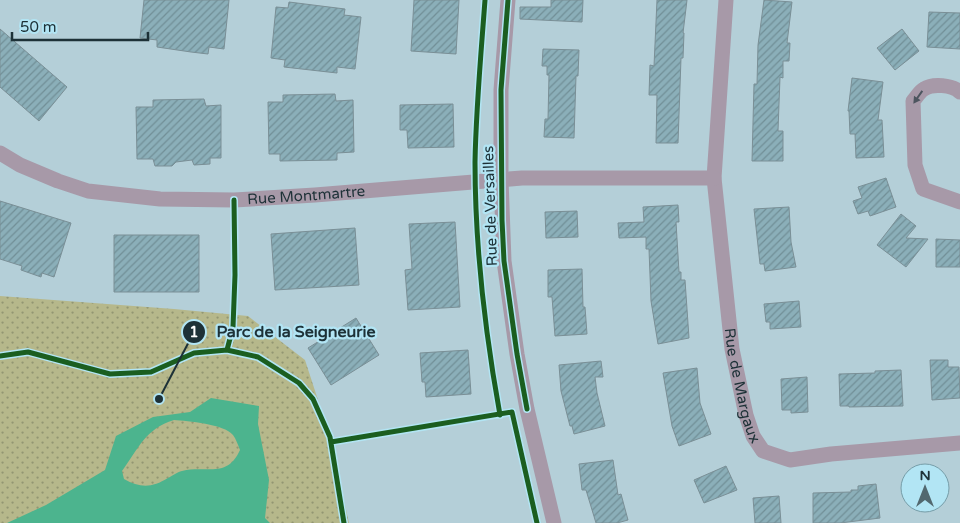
<svg xmlns="http://www.w3.org/2000/svg" width="960" height="523" viewBox="0 0 960 523" font-family="'Varela Round',sans-serif">
<style>
.park{fill:url(#park-dots)}
.water{fill:#4cb48e;fill-rule:evenodd}
.building{fill:url(#building-hatch);stroke:#7a8f96}
.lines{fill:none;stroke-linecap:round;stroke-linejoin:round}
.minor{stroke:#a799a8;stroke-width:15}
.cycleway-casing{stroke:#b2e5f4;stroke-width:8}
.cycleway{stroke:#1b5e20;stroke-width:5}
.oneway{fill:#4d555f}
.labels{text-anchor:middle;dominant-baseline:central;stroke-width:4.5;stroke-linejoin:round;paint-order:stroke}
.street-label{font-size:15px;fill:#1d3137;stroke:#b2e5f4}
.leader{fill:none;stroke:#1d3137;stroke-width:2}
.callout-dot{fill:#1d3137;stroke:#b2e5f4;stroke-width:2}
.mark-label{font-size:15px;text-anchor:middle;font-weight:bold;fill:#fff}
.callout-label{font-size:16px;text-anchor:middle;font-weight:bold;fill:#1d3137;stroke:#b2e5f4;stroke-width:4.5;stroke-linejoin:round;paint-order:stroke}
</style>
<defs>
<pattern id="park-dots" width="8" height="8" patternUnits="userSpaceOnUse" patternTransform="scale(1.25)"><rect width="8" height="8" fill="#b6b88b"/><path d="M2 2h.1M6 6h.1" fill="none" stroke="#939672" stroke-width="1.8" stroke-linecap="round"/></pattern>
<pattern id="building-hatch" width="6" height="6" patternUnits="userSpaceOnUse" patternTransform="scale(1.25)"><rect width="6" height="6" fill="#8bafb9"/><path d="M-1 1l2-2M0 6l6-6M5 7l2-2" fill="none" stroke="#718f97"/></pattern>
</defs>
<rect width="100%" height="100%" fill="#b4cfd8"/>
<path class="park" d="M0,296L174,309L248,316L305,360L330,437L349,523H0Z"/>
<path class="water" d="M211,398L259,406L258,424L269,480L265,518L270,523H7L46,505L105,470L116,436L153,417L190,412ZM174,420C188,421 224,424 233,435C236,439 238,445 240,450C227,479 206,465 182,471C177,472 172,476 168,478C152,488 140,488 124,479L122,471C139,448 145,429 174,420Z"/>
<path class="building" d="M144,0H229L224,49L209,47L208,54L191,52L157,47V40L140,38Z
M414,0H459L456,54L411,51Z
M551,0H583L582,22L520,19V7H551Z
M657,0H687L683,33H684L683,58H681L678,143H656L657,95H649L650,65L654,66Z
M764,0L792,2L787,43H790L789,61H783V78L780,77L778,131H783V161H752L754,84H757L758,45Z
M289,2L345,9L344,15L361,17L355,69L337,67V73L284,67L285,60L271,58L276,7L288,8Z
M929,12L960,13V49L927,47Z
M0,29L67,87L39,121L0,87Z
M902,29L919,51L895,70L877,48Z
M543,49L579,50L578,76H576L574,138L544,137L545,119H548L549,75H547V66H542Z
M852,78L883,82L878,120H882L884,157L856,158L855,134H850L849,111H848Z
M335,94L336,101L353,100L354,152L337,153V160L280,161V154H269L268,102H283V95Z
M204,99L206,106L221,105V158H210V164L194,165L192,160L176,162L172,166H155L153,159H137L136,107H153V100Z
M453,104L454,147L408,148L407,130H400V105Z
M886,178L896,207L870,216L868,211L858,214L853,201L862,198L858,187Z
M0,201L71,223L54,277L42,273L41,277L21,270L22,266L0,259Z
M678,205L679,222H676L679,272H681V280H685L689,338L658,344L651,301L649,249H646V237L619,238L618,223L644,222L643,207Z
M789,207L791,242L796,267L765,271L764,264H760L754,209Z
M577,211L578,237L546,238L545,212Z
M901,214L916,226L906,238L928,239L906,267L877,245Z
M455,222L460,307L408,310L405,270L412,269L409,224Z
M355,228L359,285L275,290L271,234Z
M114,235H199V292H114Z
M936,239L960,240V267H936Z
M582,269L583,307H585L587,334L555,336L552,297H548V270Z
M799,301L801,327L770,329V322H766L764,304Z
M356,318L379,355L331,385L308,348Z
M468,350L471,394L426,397L425,382H422L420,353Z
M930,360H948V367H959L960,398L932,400Z
M601,361L603,377H595L597,393L605,426L574,434L572,426H570L561,391L559,365Z
M697,368L700,403L711,434L679,446L672,426L663,373Z
M901,370L903,406L849,407V406H840L839,374L875,373V371Z
M807,377L808,412L791,413V410H782L781,379Z
M613,460L618,495L621,494L628,520L617,523H596L586,490H582L579,464Z
M726,466L737,490L704,503L694,480Z
M876,484L880,518L840,523H813V493L851,492V490H858V486Z
M779,496L781,523H755L753,498Z"/>
<g class="lines">
<g class="minor">
<path d="M508,0L501,90V179L504,261L517,354L527,409L554,523"/>
<path id="s1" d="M726,0L714,178L732,349L746,415L753,436L763,451L790,460L831,454L960,443"/>
<path d="M960,92C952,85 933,83 924,89C920,91 916,98 913,101L915,165L923,189L960,202"/>
<path id="s2" d="M0,153L20,165L58,181L88,191L160,199L234,200L315,195L522,178H714"/>
</g>
<g class="cycleway-casing">
<path id="cycleway" d="M485,0C481,54 476,108 475,162C475,247 485,332 500,415
M508,0L501,90L502,220L504,261L517,354L527,409
M227,350L233,327L235,275L234,200
M0,356L28,352L110,374L151,372L194,353L227,350L258,357L299,383L313,399L330,437L344,523
M331,442L512,412L537,523"/>
</g>
<use href="#cycleway" class="cycleway"/>
</g>
<defs><path id="oneway-solid" d="M-6-.8H1V-3.2L6.5 0L1 3.2V.8H-6Z" transform="scale(1.25)"/></defs>
<use class="oneway" href="#oneway-solid" transform="translate(918 97) rotate(125)"/>
<g class="labels">
<g class="street-label">
<text stroke="none"><textPath href="#s2" startOffset="315">Rue Montmartre</textPath></text>
<text transform="translate(490 206) rotate(-92)">Rue de Versailles</text>
<text stroke="none"><textPath href="#s1" startOffset="388">Rue de Margaux</textPath></text>
</g>
</g>
<path class="leader" d="M159 399L194 332"/>
<g class="callout-dot">
<circle cx="159" cy="399" r="5"/>
<circle cx="194" cy="332" r="12"/>
</g>
<g class="mark-label">
<text x="194" y="337">1</text>
</g>
<g class="callout-label">
<text x="296" y="337">Parc de la Seigneurie</text>
</g>
<g transform="translate(925 488)"><circle r="24" fill="#b2e5f4" stroke="#769da8"/>
<path d="M0-4L9 19L0 12L-9 19Z" fill="#52686f"/>
<text y="-8" font-size="14" font-weight="bold" text-anchor="middle" fill="#1d3137">N</text>
</g>
<path d="M12 32v8h136v-8" fill="none" stroke="#1d3137" stroke-width="2.5"/>
<text x="20" y="32" font-size="15" fill="#1d3137" stroke="#b2e5f4" stroke-width="4" paint-order="stroke">50 m</text>
</svg>
